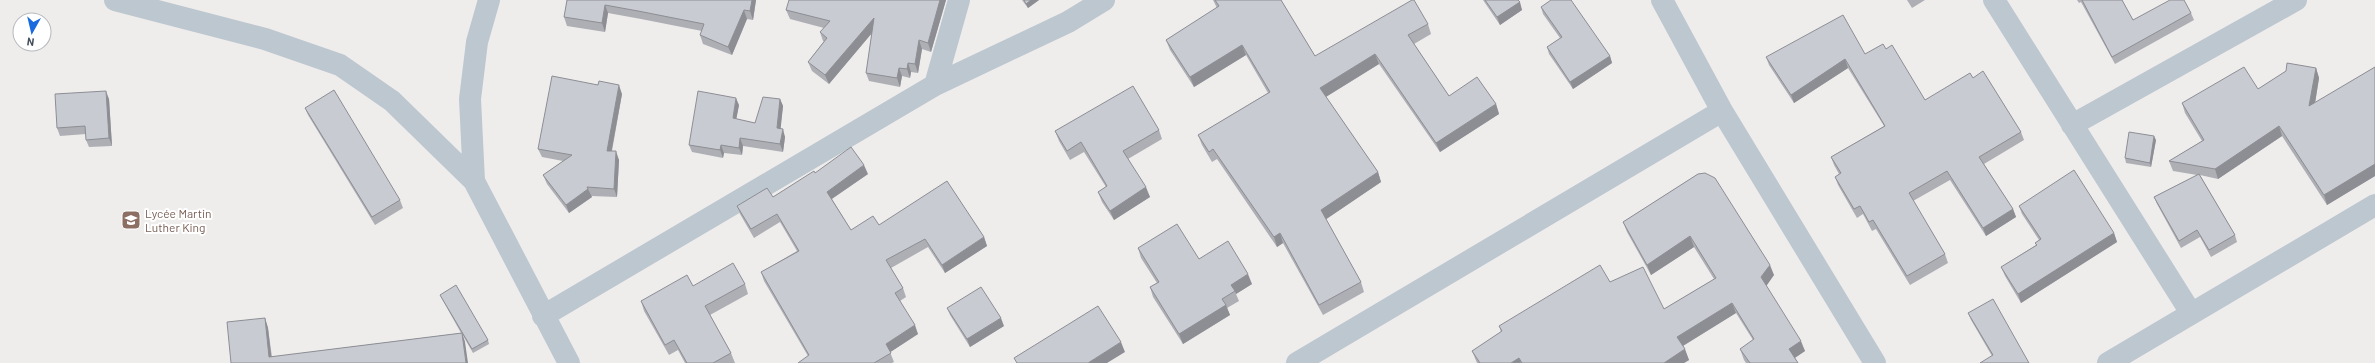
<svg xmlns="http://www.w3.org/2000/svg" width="2375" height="363" viewBox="0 0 2375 363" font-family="Barlow,sans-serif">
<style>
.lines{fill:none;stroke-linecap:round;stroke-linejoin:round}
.street{stroke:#bdc7cf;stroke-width:22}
.wall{fill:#adafb5}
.shaded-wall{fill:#8d8e94}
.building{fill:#c9cbd3;stroke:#8d8e94}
.labels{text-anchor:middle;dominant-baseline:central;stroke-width:4;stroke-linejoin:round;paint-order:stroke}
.education-label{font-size:12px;fill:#785e54;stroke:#fff;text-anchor:start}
</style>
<rect width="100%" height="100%" fill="#efedec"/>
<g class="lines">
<path class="street" d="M115,0L265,39L340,65L392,101L474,181L569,363
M1662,0L1722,111L1875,363
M1994,0L2191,313
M935,85L959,0
M2072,125L2296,0
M474,181L470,99L477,42L489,0
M543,316L935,85L1068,22L1104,0
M1297,363L1722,111
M2108,363L2375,205"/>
</g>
<path class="wall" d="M567,0H756L753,20L747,19L732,55L703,44L700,35L702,31L641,19L608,13L605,32L567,26L564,17Z
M946,0L931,52L922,49L918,73L911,72L910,78L902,76L900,87L869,81L866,73L872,33L829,84L812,71L808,62L824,41H823L820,32L824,28L790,19L786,10Z
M1022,0H1039L1028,8Z
M1213,0H1281L1315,56L1428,24L1431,34L1414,44L1449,96L1496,104L1499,114L1440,152L1379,64L1326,97L1378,172L1381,182L1326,219L1361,282L1364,292L1323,315L1283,243L1277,247L1217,159L1212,162L1202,145L1198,135L1268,93L1246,55L1194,87L1170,50L1166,40L1217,8Z
M1483,0H1518L1522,10L1500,25Z
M1907,0H1925L1912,8Z
M2077,0H2122L2133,20L2191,13L2194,20L2115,64L2081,2L2079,3Z
M1541,7L1610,56L1612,63L1573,89L1549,54L1547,47L1560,38L1543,14Z
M1886,49L1925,100L1973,78L2021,132L2024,140L1984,164L2013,209L2016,217L1986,236L1950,180L1913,201L1945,254L1948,263L1910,285L1876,229L1872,231L1863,214L1857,218L1838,185L1835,177L1839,174L1834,165L1831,157L1884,126L1848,68L1794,103L1769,65L1766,57L1865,54Z
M2375,67V176L2327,205L2282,136L2218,179L2200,175L2235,235L2237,242L2211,257L2200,237L2181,248L2157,204L2154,197L2197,175L2173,171L2169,161L2202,141L2185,113L2182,103L2258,89L2286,71L2316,68L2319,78L2315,103Z
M622,94L612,151L619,160L617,197L591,196L592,197L569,213L547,184L543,175L563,161L542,157L538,149Z
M109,99L112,146L89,147L86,140V134L60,136L57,128Z
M780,99L783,106L780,129L785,137L783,152L743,146L742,155L724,153L723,158L692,152L689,145L739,105L736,119L755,123Z
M305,108L400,200L403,208L375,225L308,115Z
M1159,130L1162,139L1128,159L1150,197L1114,220L1102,202L1098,192L1106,187L1084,152L1070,160L1059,141L1055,131Z
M2156,140L2151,167L2126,163L2125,158Z
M815,173L868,174L832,199L851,230L879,225L984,237L987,246L945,273L928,247L891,268L903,288L906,297L900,301L918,334L890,352L894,362L892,363H798L808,356L764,281L761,272L797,251L780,222L754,238L740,214L737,206L773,197Z
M1698,174L1774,275L1766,285L1805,351L1795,358L1798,363H1746L1744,360L1740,349L1753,340L1736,313L1683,346L1689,360L1684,363H1477L1472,351L1501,332L1499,326L1664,309L1714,279L1694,247L1651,275L1627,232L1623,222Z
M2019,206L2114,233L2117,242L2021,303L2005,276L2001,267L2036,245L2035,243L2039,240L2022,214Z
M1138,248L1199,259L1252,284L1236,294L1239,301L1227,308L1230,315L1183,344L1153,297L1150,287L1157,283L1141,258Z
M745,284L748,294L710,315L731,353L735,363H685L678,350L669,355L644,311L641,301L693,286Z
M440,295L488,340L489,344L473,353L462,334L465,342L231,363L265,318L268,328L272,357L461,333L442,299Z
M947,308L1004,326L970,347L950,315Z
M1968,313L2029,363L1992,356L1971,320Z"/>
<path class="shaded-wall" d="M752,0H756L753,20L750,11Z
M940,0H946L931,52L928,43Z
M1031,0H1039L1028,8L1026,4Z
M1520,2L1522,10L1500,25L1497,17Z
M605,5L608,13L605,32L602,23Z
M744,10L747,19L732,55L728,47Z
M874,18L877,27L829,84L825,75Z
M919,40L922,49L918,73L915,64Z
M1242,45L1246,55L1194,87L1190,77Z
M1375,54L1379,64L1324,98L1320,88Z
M1610,56L1612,63L1573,89L1570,82Z
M1845,59L1848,68L1794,103L1791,95Z
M908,63L911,72L910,78L907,69Z
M899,68L902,76L900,87L897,78Z
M2316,68L2319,78L2313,116L2309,106Z
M619,85L622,94L610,159L607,151Z
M106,91L109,99L112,146L109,138Z
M736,98L739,105L735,126L733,118Z
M780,99L783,106L780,135L777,128Z
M1496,104L1499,114L1440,152L1436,143Z
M2279,126L2282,136L2218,179L2215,169Z
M783,129L785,137L783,152L780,144Z
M2154,136L2156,140L2151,167L2150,163Z
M740,138L743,146L742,155L739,148Z
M721,145L724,153L723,158L720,150Z
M616,151L619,160L617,197L614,189Z
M2375,164V176L2327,205L2324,195Z
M864,165L868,174L830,200L827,192Z
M1378,172L1381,182L1325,220L1321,210Z
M1146,187L1150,197L1114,220L1110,211Z
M588,189L592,197L569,213L566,205Z
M2013,209L2016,217L1986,236L1983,228Z
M1280,233L1283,243L1277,247L1274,237Z
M2114,233L2117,242L2021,303L2018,294Z
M1690,236L1694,247L1651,275L1647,265Z
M984,237L987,246L945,273L942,265Z
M1770,265L1774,275L1765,288L1761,277Z
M1248,274L1252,284L1236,294L1235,291L1231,285Z
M1732,303L1736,313L1681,347L1677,337Z
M1226,305L1230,315L1183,344L1179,334Z
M265,318L268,328L272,363L269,357Z
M1001,318L1004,326L970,347L967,339Z
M915,325L918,334L889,353L886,344Z
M462,333L465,342L468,363H466Z
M1801,341L1805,351L1793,359L1789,349Z
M1121,342L1125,352L1107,363H1088Z
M1685,349L1689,360L1684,363H1664Z
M1519,358L1521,363H1511Z"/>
<path class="building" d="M567,0H752L750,11L744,10L728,47L700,35L704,24L638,11L605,5L602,23L564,17Z
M789,0H940L928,43L919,40L915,64L908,63L907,69L899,68L897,78L866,73L874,18L825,75L808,62L827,38L820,32L830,21L786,10Z
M1024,0H1031L1026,4Z
M1215,0H1281L1315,56L1412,0H1414L1428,24L1408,35L1449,96L1477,77L1496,104L1436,143L1375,54L1320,88L1378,172L1321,210L1361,282L1319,305L1280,233L1274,237L1213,149L1209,152L1198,135L1270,92L1242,45L1190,77L1166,40L1219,6Z
M1485,0H1518L1520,2L1497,17Z
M1551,0H1571L1610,56L1570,82L1547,47L1562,37L1541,7Z
M2082,0H2122L2133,20L2170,0H2184L2191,13L2112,57Z
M1843,15L1865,54L1883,44L1886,49L1892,45L1925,100L1970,73L1973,78L1983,71L2021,132L1979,157L2013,209L1983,228L1947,171L1909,193L1945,254L1907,276L1873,220L1869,222L1860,206L1854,209L1835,177L1841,173L1831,157L1885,126L1845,59L1791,95L1766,57Z
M2287,63L2316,68L2309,106L2375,67V164L2324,195L2279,126L2215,169L2169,161L2204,140L2182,103L2244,67L2258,89L2286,71Z
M552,76L598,85L599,81L619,85L607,151H616L614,189L587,187L588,189L566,205L543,175L572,155L538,149Z
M1133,86L1159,130L1123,151L1146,187L1110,211L1098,192L1107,186L1081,142L1067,151L1055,131Z
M334,90L400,200L372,217L305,108Z
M106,91L109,138L86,140L85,126L57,128L55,94Z
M698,91L736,98L733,118L755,123L763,97L780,99L777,128L783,129L780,144L740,138L739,148L721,145L720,150L689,145Z
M2129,132L2154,136L2150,163L2125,158Z
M851,147L864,165L827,192L851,230L873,216L879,225L947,181L984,237L942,265L925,239L886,260L903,288L895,293L915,325L886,344L891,353L874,363H798L809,355L761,272L799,251L777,214L751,229L737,206L767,188L773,197L814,171L815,173Z
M2074,170L2114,233L2018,294L2001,267L2037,245L2035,243L2041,239L2019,206Z
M1705,173L1715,178L1770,265L1761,277L1801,341L1789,349L1798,363H1750L1740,349L1754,339L1732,303L1677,337L1685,349L1664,363H1522L1519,358L1511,363H1480L1472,351L1502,331L1499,326L1600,265L1610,282L1643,267L1664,309L1716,278L1690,236L1647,265L1623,222L1698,174Z
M2199,174L2235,235L2209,250L2197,230L2179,241L2154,197Z
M1177,224L1199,259L1228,241L1248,274L1231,285L1235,291L1222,299L1226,305L1179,334L1150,287L1159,282L1138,248Z
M733,263L745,284L705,306L731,353L713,363H687L674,340L665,345L641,301L687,275L693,286Z
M456,285L488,340L472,349L440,295Z
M981,287L1001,318L967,339L947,308Z
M1993,299L2029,363H1980L1993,355L1968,313Z
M1098,306L1121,342L1088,363H1017L1014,358Z
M265,318L269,357L462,333L466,363H231L227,322Z"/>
<defs>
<g id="school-square" transform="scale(1)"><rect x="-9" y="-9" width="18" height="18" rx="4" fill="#8d6e63" stroke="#fff"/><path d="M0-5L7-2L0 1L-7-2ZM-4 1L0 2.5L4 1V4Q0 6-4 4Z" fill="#fff"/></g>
</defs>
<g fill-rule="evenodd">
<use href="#school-square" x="131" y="220"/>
</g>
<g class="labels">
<g class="education-label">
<text x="145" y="213">Lycée Martin<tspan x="145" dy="14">Luther King</tspan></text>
</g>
</g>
<g transform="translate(32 32) rotate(188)"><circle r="19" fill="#ffffff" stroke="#b5b9bd"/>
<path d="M0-3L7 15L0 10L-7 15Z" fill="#186ade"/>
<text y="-6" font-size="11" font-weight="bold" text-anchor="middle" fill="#45505a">N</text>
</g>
</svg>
